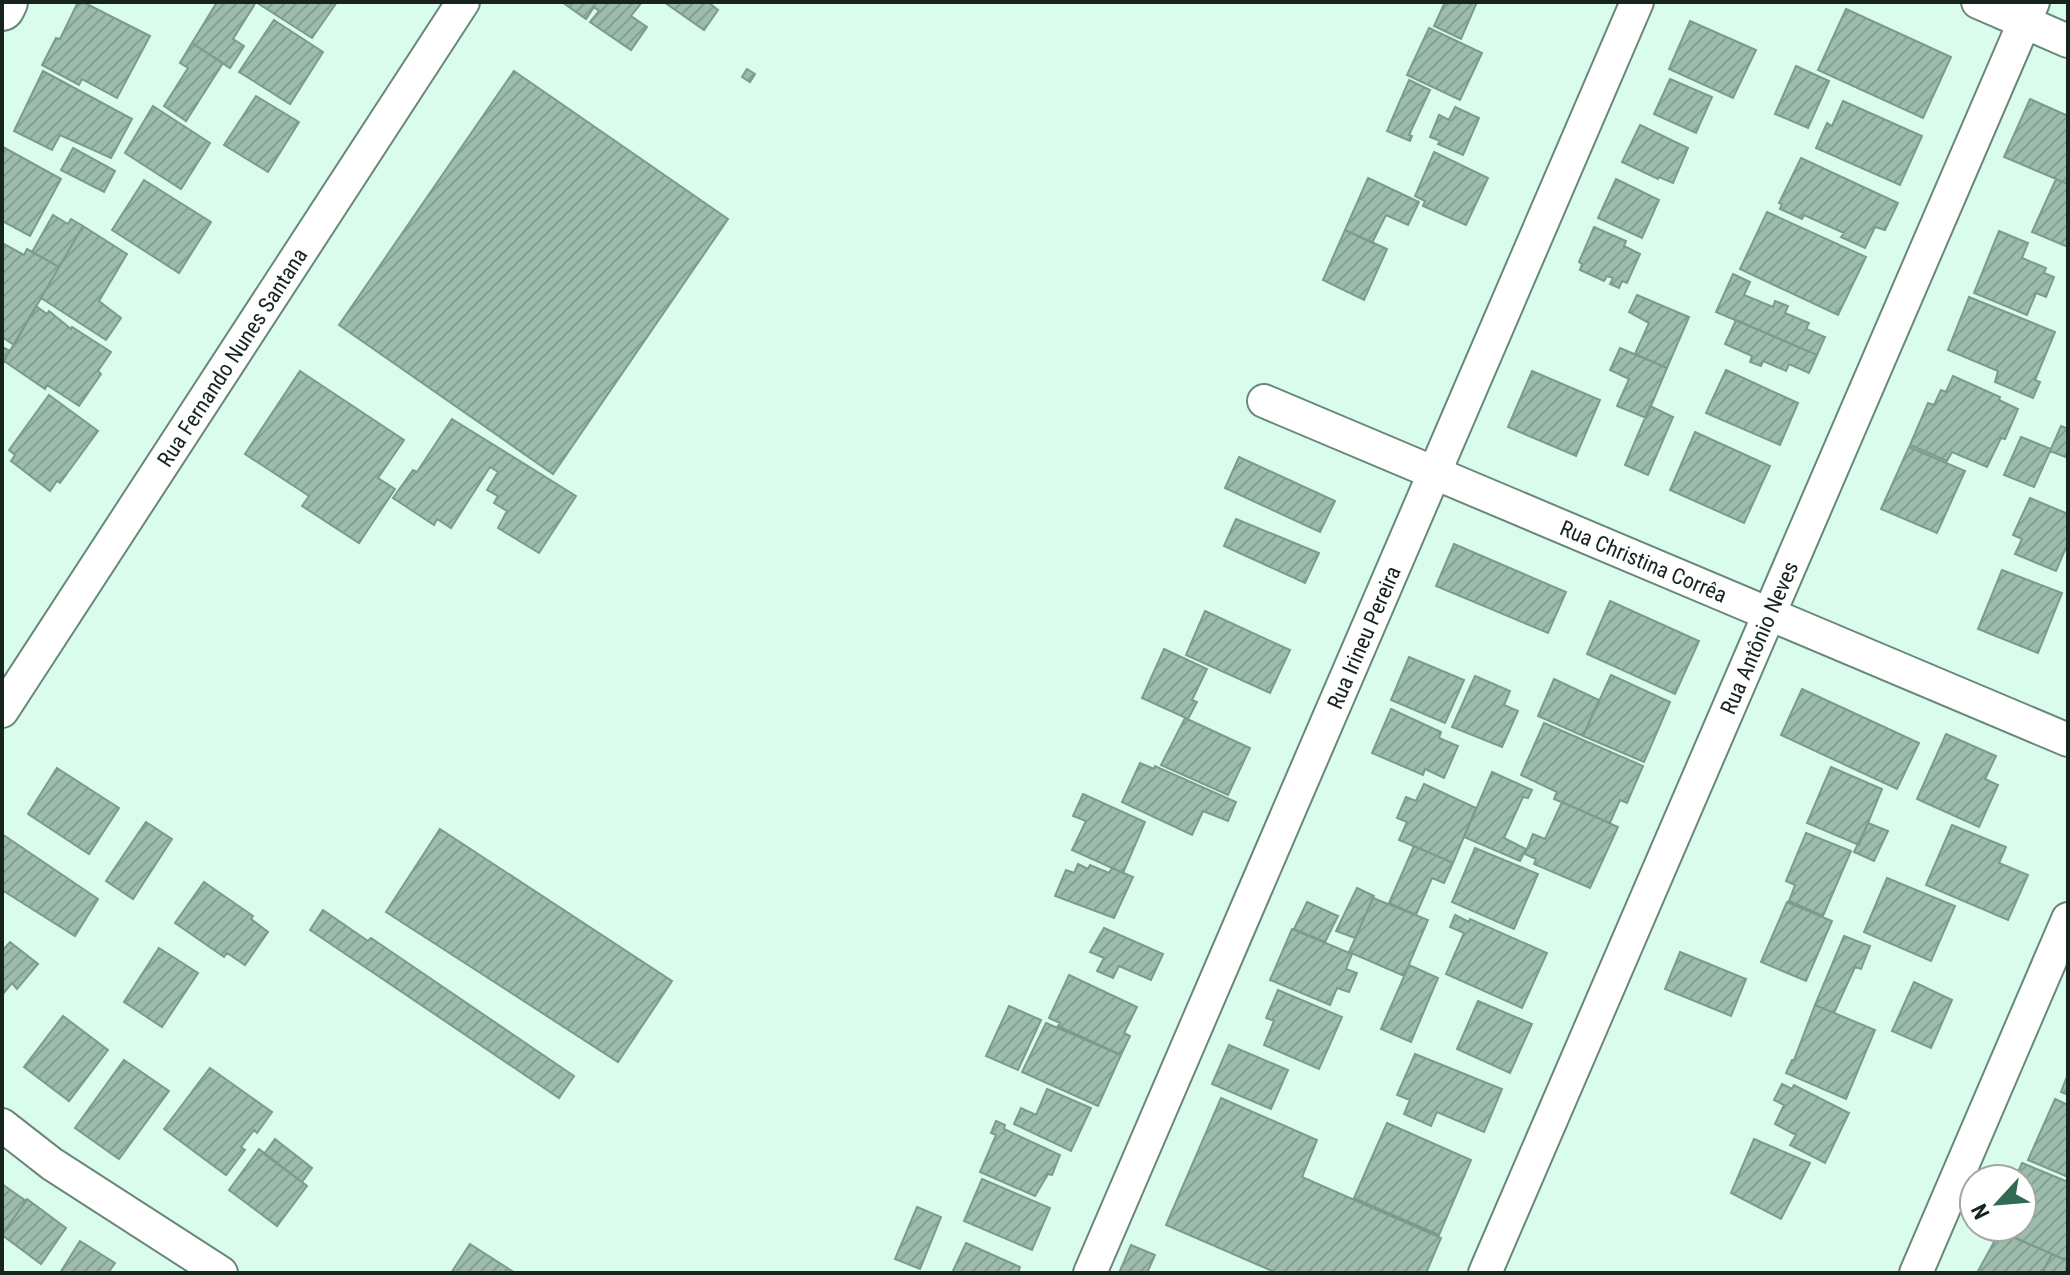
<svg xmlns="http://www.w3.org/2000/svg" width="2070" height="1275" viewBox="0 0 2070 1275" font-family="'Roboto Condensed',sans-serif">
<style>
.building{fill:url(#building-hatch);stroke:#7b9b8c;stroke-width:2}
.lines{fill:none;stroke-linecap:round;stroke-linejoin:round}
.street-casing{stroke:#698879;stroke-width:36}
.secondary-casing{stroke:#698879;stroke-width:48}
.street{stroke:#fff;stroke-width:32}
.secondary{stroke:#fff;stroke-width:44}
.labels{text-anchor:middle;dominant-baseline:central;stroke-width:7;stroke-linejoin:round;paint-order:stroke}
.street-label{font-size:22px;fill:#17231d;stroke:#fff}
</style>
<defs>
<pattern id="building-hatch" width="6" height="6" patternUnits="userSpaceOnUse" patternTransform="scale(2)"><rect width="6" height="6" fill="#9cbcac"/><path d="M-1 1l2-2M0 6l6-6M5 7l2-2" fill="none" stroke="#86a194"/></pattern>
</defs>
<rect width="100%" height="100%" fill="#dafcec"/>
<path class="building" d="M78,2H83L150,36L117,98L82,79L79,85L42,65L56,38L60,39Z
M217,2H256L233,39L244,46L230,68L192,43Z
M256,2H337L312,38Z
M562,2H642L631,16L647,27L631,50L590,22L599,11L594,7L586,19Z
M664,2H708L718,10L704,30Z
M1445,2H1477L1461,39L1434,26Z
M1846,9L1951,57L1923,118L1818,70Z
M274,20L323,52L290,104L239,72Z
M1690,21L1756,50L1733,98L1669,69Z
M1429,28L1482,53L1460,100L1407,75Z
M192,43L223,63L186,121L164,106L188,68L180,63Z
M1796,66L1829,81L1808,128L1775,114Z
M747,69L755,74L750,82L742,77Z
M43,71L132,119L111,158L60,135L52,150L14,131Z
M514,71L728,219L553,474L339,325Z
M1670,79L1712,97L1696,133L1654,114Z
M1409,80L1430,90L1409,135L1412,136L1410,141L1387,131Z
M256,96L299,122L268,172L224,145Z
M2030,99L2068,116V184L2004,157Z
M1843,101L1922,136L1900,185L1816,148L1827,123L1832,126Z
M153,106L210,143L181,189L125,153Z
M1455,107L1479,118L1463,155L1438,144L1440,141L1430,137L1439,115L1449,120Z
M1640,125L1688,148L1673,183L1659,177L1658,179L1622,162Z
M3,147L61,179L30,236L2,221Z
M73,148L115,171L104,192L61,170Z
M1434,152L1488,178L1466,225L1423,206L1425,201L1415,196Z
M1801,158L1898,203L1885,230L1875,227L1865,248L1841,237L1844,233L1804,215L1802,219L1780,209L1782,204L1779,203Z
M1368,178L1419,202L1408,225L1386,215L1372,243L1345,230Z
M1616,179L1659,200L1642,238L1598,218Z
M2056,179L2068,184V247L2032,232Z
M144,180L211,222L179,273L112,230Z
M1767,212L1866,257L1838,315L1740,269Z
M53,215L68,224L71,219L83,226L59,267L32,252Z
M83,226L127,254L99,301L121,318L106,340L41,298Z
M1594,227L1626,241L1624,246L1640,254L1627,283L1622,281L1619,288L1610,284L1613,278L1607,276L1604,281L1580,270L1582,264L1579,262Z
M1345,230L1387,249L1364,300L1323,280Z
M1999,231L2028,243L2022,258L2046,268L2044,273L2054,277L2046,297L2036,293L2027,315L1974,293Z
M2,243L24,255L27,249L59,267L14,345L2,337Z
M1733,274L1750,282L1744,295L1773,307L1775,301L1788,306L1785,313L1809,323L1806,329L1825,337L1817,355L1716,312Z
M1637,295L1689,317L1667,368L1635,354L1649,323L1629,312Z
M1969,297L2055,332L2035,380L2040,382L2033,398L1995,382L1998,371L1948,350Z
M36,306L47,314L49,311L71,329L72,327L111,352L98,371L101,374L79,406L47,385L45,389L4,361Z
M1736,320L1817,355L1809,373L1789,364L1786,371L1763,361L1761,366L1750,362L1752,356L1725,344Z
M2,347L10,351L2,364Z
M1620,348L1667,368L1646,418L1617,406L1629,379L1610,370Z
M1726,370L1798,403L1780,445L1706,413Z
M300,371L404,440L378,478L395,489L359,543L302,506L309,496L245,454Z
M1532,371L1600,400L1576,456L1508,427Z
M1953,376L2000,397L1999,400L2018,409L2005,439L2001,438L1987,467L1952,452L1947,461L1910,445L1928,403L1934,405L1941,390L1946,392Z
M49,395L98,431L60,483L57,481L50,491L11,461L15,455L9,450Z
M1650,406L1673,417L1648,475L1625,465Z
M452,419L576,496L539,553L498,528L507,511L494,503L498,496L487,490L498,472L490,467L451,528L437,519L434,525L393,498L413,470L417,472Z
M2061,426L2068,429V458L2050,451Z
M1695,432L1770,466L1744,523L1670,490Z
M2021,437L2051,449L2034,487L2004,475Z
M1909,447L1965,471L1937,533L1881,509Z
M1239,457L1335,501L1320,532L1225,488Z
M2030,498L2068,514V543L2056,571L2015,554L2022,539L2013,535Z
M1236,519L1319,553L1305,583L1224,546Z
M1454,544L1566,592L1548,633L1436,586Z
M2002,570L2062,593L2038,653L1978,629Z
M1610,601L1699,641L1675,694L1587,654Z
M1205,611L1290,650L1270,693L1186,655Z
M1164,649L1207,669L1192,700L1197,702L1188,719L1142,698Z
M1409,657L1464,680L1445,723L1391,700Z
M1611,675L1670,702L1644,762L1583,736Z
M1475,676L1510,691L1504,705L1518,711L1502,747L1452,727Z
M1554,679L1599,700L1583,736L1538,716Z
M1802,689L1919,743L1897,789L1781,735Z
M1391,709L1441,732L1439,738L1458,746L1444,778L1425,769L1423,775L1372,753Z
M1185,718L1250,748L1228,795L1161,765Z
M1544,723L1643,766L1627,803L1620,800L1610,823L1554,799L1557,792L1521,775Z
M1946,734L1996,756L1985,779L1998,785L1979,827L1917,799Z
M1140,763L1154,769L1155,766L1236,802L1228,821L1203,811L1192,835L1122,802Z
M1831,767L1882,789L1859,845L1807,823Z
M57,768L119,808L89,854L28,814Z
M1492,772L1532,790L1528,798L1523,797L1504,838L1526,849L1520,861L1464,837Z
M1424,784L1476,808L1453,863L1399,840L1407,822L1397,818L1406,797L1416,801Z
M1083,794L1145,822L1123,873L1072,850L1086,821L1073,816Z
M1562,802L1618,827L1590,888L1534,864L1536,859L1525,854L1533,834L1545,839Z
M146,822L172,839L133,899L106,881Z
M1868,823L1888,831L1874,861L1854,852Z
M1952,825L2006,847L1999,863L2028,875L2008,920L1926,885Z
M440,829L672,981L618,1062L386,912Z
M1806,833L1851,851L1823,916L1789,901L1795,885L1786,881Z
M2,834L98,899L75,936L2,890Z
M1414,846L1453,863L1444,883L1432,878L1416,915L1389,903Z
M1475,848L1538,874L1514,929L1452,902Z
M1078,864L1088,869L1090,865L1109,873L1112,868L1133,877L1114,918L1055,896L1066,870L1074,873Z
M1887,878L1955,906L1931,961L1864,932Z
M204,882L253,916L251,919L268,932L245,965L227,953L224,957L175,923Z
M1357,888L1374,896L1355,938L1336,931Z
M1373,898L1428,920L1404,976L1349,952Z
M1307,902L1338,916L1325,942L1294,929Z
M1787,902L1832,921L1806,981L1761,962Z
M323,910L368,941L371,938L574,1076L559,1098L310,930Z
M1455,915L1469,922L1470,919L1547,953L1522,1008L1446,974L1464,933L1450,927Z
M1104,928L1163,954L1151,980L1119,966L1113,978L1097,971L1104,958L1090,952Z
M1292,929L1352,954L1346,969L1357,973L1349,992L1337,988L1330,1005L1270,980Z
M1844,936L1870,946L1861,969L1855,967L1834,1013L1815,1005Z
M10,942L38,964L17,989L12,983L2,995V951Z
M159,948L198,973L162,1027L124,1002Z
M1680,952L1746,979L1731,1016L1665,989Z
M1409,965L1438,978L1411,1042L1381,1029Z
M1069,975L1137,1007L1124,1033L1130,1036L1121,1055L1058,1026L1060,1023L1049,1018Z
M1914,982L1952,1000L1931,1048L1892,1031Z
M1278,990L1342,1017L1319,1069L1264,1045L1274,1021L1266,1018Z
M1478,1001L1532,1024L1510,1073L1457,1049Z
M1815,1005L1875,1030L1846,1099L1786,1073L1792,1060H1794Z
M1009,1006L1041,1020L1018,1070L986,1056Z
M63,1016L108,1050L69,1101L24,1067Z
M1046,1023L1121,1055L1098,1106L1022,1072Z
M1229,1045L1288,1070L1271,1109L1212,1084Z
M1415,1054L1502,1089L1484,1132L1437,1112L1431,1126L1404,1114L1410,1100L1397,1095Z
M124,1060L169,1091L119,1159L75,1128Z
M210,1068L272,1112L257,1133L254,1130L241,1147L245,1150L226,1175L164,1129Z
M2068,1074V1095L2061,1092Z
M1782,1084L1792,1089L1794,1085L1849,1113L1825,1163L1790,1145L1796,1135L1775,1124L1784,1105L1774,1100Z
M1047,1089L1091,1108L1071,1151L1014,1124L1021,1108L1036,1115Z
M1221,1098L1317,1140L1302,1177L1441,1238L1426,1273H1277L1166,1225Z
M2055,1099L2068,1105V1177L2028,1160Z
M996,1121L1005,1125L1004,1129L1060,1155L1052,1175L1048,1174L1035,1196L980,1172L996,1135L991,1133Z
M1387,1123L1471,1160L1439,1235L1354,1198Z
M275,1139L312,1168L302,1182L264,1154Z
M1754,1139L1810,1163L1781,1219L1731,1193Z
M259,1149L307,1186L277,1226L229,1190Z
M2022,1163L2068,1182V1261L1994,1229L2022,1227V1179H2015Z
M982,1179L1050,1208L1032,1250L964,1221Z
M2,1184L26,1201L2,1234Z
M27,1199L66,1228L41,1264L2,1235Z
M917,1207L941,1217L920,1269L895,1259Z
M2000,1231L2052,1254L2042,1273H1977Z
M80,1241L115,1263L108,1273H60Z
M966,1243L1020,1267L1018,1273H952Z
M470,1244L515,1273H451Z
M1131,1245L1155,1255L1147,1273H1119Z
M2052,1254L2068,1261L2065,1273H2042Z"/>
<g class="lines">
<g class="street-casing">
<g id="street">
<path d="M1978,2L2068,41"/>
<path id="s1" d="M1264,401L2068,740"/>
<path id="s2" d="M2,711L463,2"/>
<path d="M2,1125L52,1164L221,1273"/>
<path id="s3" d="M1090,1273L1637,2"/>
<path id="s4" d="M1485,1273L2033,2"/>
<path d="M1916,1273L2068,919"/>
</g>
</g>
<g class="secondary-casing">
<path id="secondary" d="M2,8L5,2"/>
</g>
<use href="#street" class="street"/>
<use href="#secondary" class="secondary"/>
</g>
<g class="labels">
<g class="street-label">
<text stroke="none"><textPath href="#s2" startOffset="422">Rua Fernando Nunes Santana</textPath></text>
<text stroke="none"><textPath href="#s1" startOffset="412">Rua Christina Corrêa</textPath></text>
<text stroke="none"><textPath href="#s3" startOffset="692">Rua Irineu Pereira</textPath></text>
<text stroke="none"><textPath href="#s4" startOffset="692">Rua Antônio Neves</textPath></text>
</g>
</g>
<rect width="2070" height="1275" fill="none" stroke="#17231d" stroke-width="8"/>
<g transform="translate(1998 1203) rotate(244)"><circle r="38" fill="#ffffff" stroke="#a2a7a5" stroke-width="2"/>
<path d="M0-6L14 30L0 20L-14 30Z" fill="#316b53"/>
<text y="-12" font-size="22" font-weight="bold" text-anchor="middle" fill="#17231d">N</text>
</g>
</svg>
